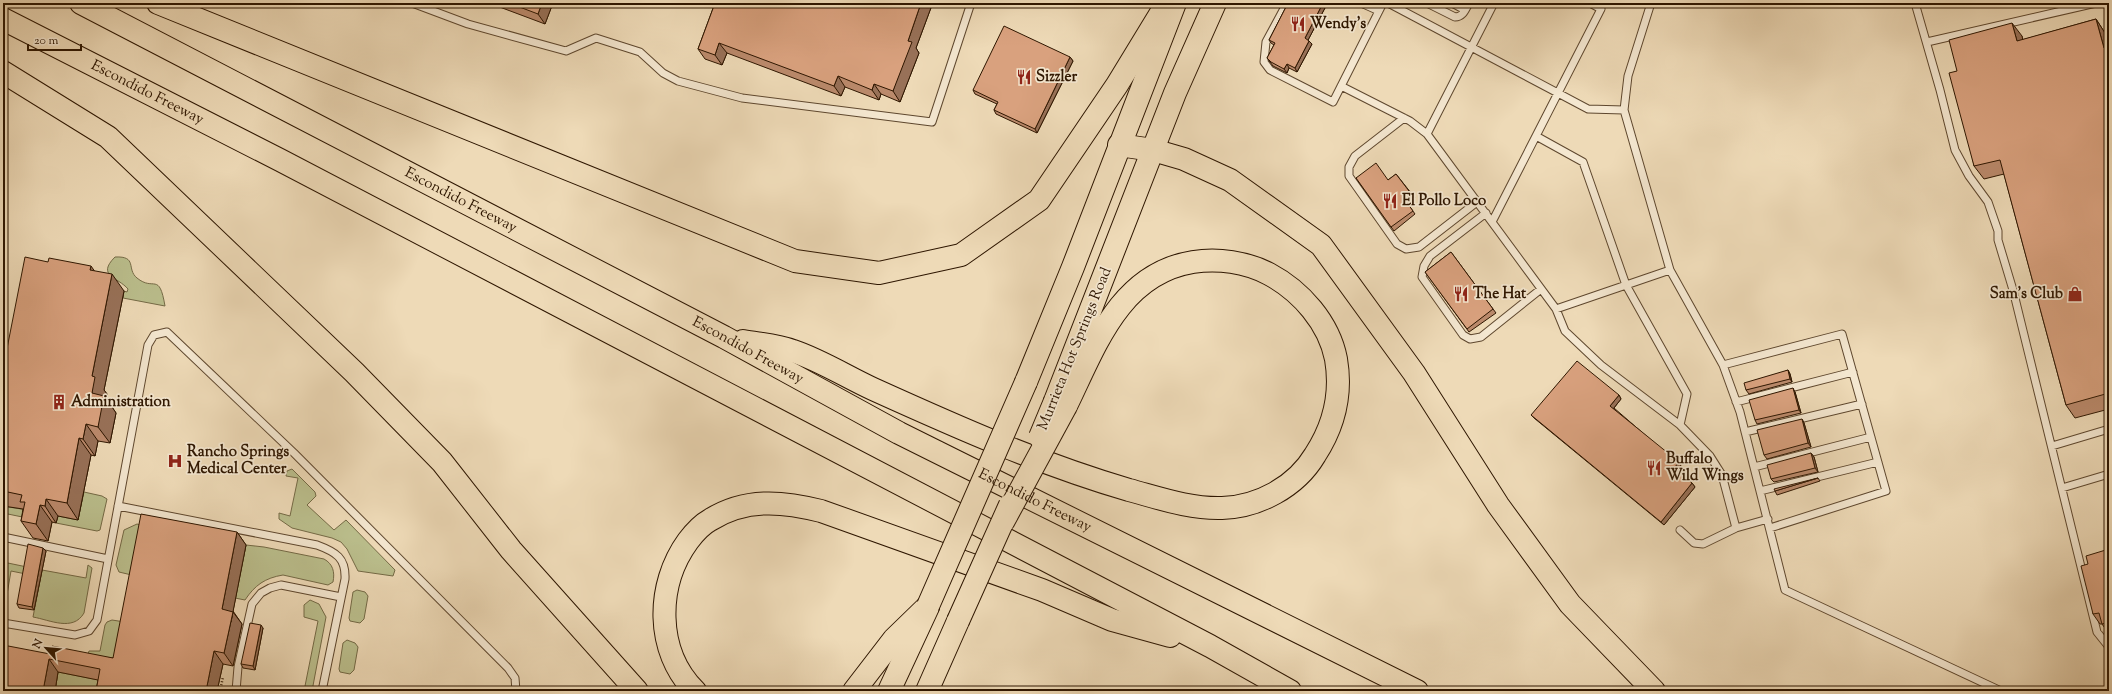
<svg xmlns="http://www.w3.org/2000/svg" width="2112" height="694" viewBox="0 0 2112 694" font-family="'Sorts Mill Goudy',serif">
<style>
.green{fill:#bbbf8d;stroke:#746a46}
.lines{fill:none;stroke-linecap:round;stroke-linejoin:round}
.service-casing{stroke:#5e472e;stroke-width:9}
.primary-casing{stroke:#2e1600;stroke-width:24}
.motorway-casing{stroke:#2e1600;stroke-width:24}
.path{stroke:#2e1600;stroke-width:2.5;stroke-dasharray:1 2;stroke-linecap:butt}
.service{stroke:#f4e7d0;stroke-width:7}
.primary{stroke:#eedab7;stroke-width:22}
.motorway{stroke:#eedab7;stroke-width:22}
.primary-bridge-casing{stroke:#2e1600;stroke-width:24;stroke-linecap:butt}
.motorway-bridge-casing{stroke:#2e1600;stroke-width:24;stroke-linecap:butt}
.primary-bridge{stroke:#eedab7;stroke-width:22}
.motorway-bridge{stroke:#eedab7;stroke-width:22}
.wall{fill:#bb8a6c;stroke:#2e1600}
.shaded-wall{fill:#987158;stroke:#2e1600}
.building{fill:#d9a17e;stroke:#2e1600}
.labels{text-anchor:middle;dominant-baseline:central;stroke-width:3.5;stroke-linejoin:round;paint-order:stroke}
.poi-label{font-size:15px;font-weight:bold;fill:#2e1600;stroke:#f4e7d0;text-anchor:start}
.street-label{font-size:15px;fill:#2e1600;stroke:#f4e7d0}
</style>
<rect width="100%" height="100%" fill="#eedab7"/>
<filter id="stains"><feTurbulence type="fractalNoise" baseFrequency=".005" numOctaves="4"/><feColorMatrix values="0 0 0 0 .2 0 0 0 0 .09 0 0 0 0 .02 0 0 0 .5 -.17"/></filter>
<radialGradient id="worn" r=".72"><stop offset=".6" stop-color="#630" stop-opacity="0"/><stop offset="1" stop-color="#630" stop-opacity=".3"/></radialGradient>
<path class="green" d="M115,257C138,256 126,269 137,278C154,292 159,271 165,306L123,298L124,291L127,292L128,289C118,277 96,276 115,257Z
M292,469L315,492L316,496L307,505L334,530L346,520L395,570L393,576L358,571L347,549L341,542L332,538L292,528L279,519V513L290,516L298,478L286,476L287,471Z
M84,492L102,496L107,499L100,530L97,531L56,523L58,516L78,520Z
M3,506L33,511L32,519L3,513Z
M137,524L149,527L140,577L119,572L116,565L124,530Z
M246,545L264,547L324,559C333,564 335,572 333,582L328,585L283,575C265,578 255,585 245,600L235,598Z
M3,562L27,567L26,574L11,571L4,612Z
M88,565L92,568L84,613C73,632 50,620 33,617L42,570L86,578Z
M357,590L365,592L368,596L364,619L360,623L350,621L349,618L353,592Z
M310,600L319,604L326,617L312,691H304L318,621L304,617V605Z
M112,620L131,623L122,671L85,663L89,651H100L105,625L107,622Z
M347,640L355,643L358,647L354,670L350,674L340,672L339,669L343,643Z
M58,672L109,682L107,691H55Z"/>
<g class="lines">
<g class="service-casing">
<path id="service" d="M412,3L468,24L566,51L596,38L640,52L663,73L678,81L742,98L932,122L971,3
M1287,3L1266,42L1264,62L1270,70L1333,102L1383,3
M1361,3L1379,11
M1388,3L1588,109L1624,110
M1427,3L1455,17C1463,17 1465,10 1469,3
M1452,3L1465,10
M1494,3L1427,134L1556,309L1670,270
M1651,3L1628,76L1624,110L1670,270L1723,365L1740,412L1785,590L2001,691
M1915,3L1940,90L1955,150L1969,176L1988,202L1998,231V240L2013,290L2097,632L2109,647
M1927,42L2096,3
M1341,86L1410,121L1427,134
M1404,118L1355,156L1349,167V176L1397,244L1406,249L1419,247L1477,202
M1536,136L1583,162L1626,285L1687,394L1680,425L1710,456L1722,475L1736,528L1768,519
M1486,213L1430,256L1424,266L1422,277L1463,335L1470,339L1481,337L1541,289
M1492,222L1601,9L1590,3
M1556,309L1565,331L1601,365L1680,425
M1723,365L1842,334L1886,491L1770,528
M1736,402L1853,372
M1745,432L1862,404
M2052,446L2109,429
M1754,467L1871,437
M2062,488L2109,474
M1760,491L1878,462
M118,506L317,545C336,552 346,558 345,579L322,691
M1680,530L1694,543L1703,544L1736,528
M3,537L108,559
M3,623L75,635L89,631L97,620L148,345L154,335L167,332L294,453L508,668L515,678L516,691
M236,691L238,667L252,604L261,593L270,588L281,585L341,597"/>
</g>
<g class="primary-casing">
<path id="primary" d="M1026,382L1073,267L1175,3
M1055,401L1175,93L1215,3
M889,691L928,607
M927,691L958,621"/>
</g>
<g class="motorway-casing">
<g id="motorway">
<path id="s1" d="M81,3L724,337L899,433L1417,691"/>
<path d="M158,3L795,261L879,273L961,255L1039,200L1117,85L1167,3"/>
<path id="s2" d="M3,19L280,160L1210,646L1290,691"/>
<path d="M3,72L108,137L354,372L442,462L511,550L637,691"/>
<path d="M1119,145L1153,150L1184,159L1230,180L1321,245L1414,373L1498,505L1570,604L1654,691"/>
<path d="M743,341C759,344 777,345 793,351C820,360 847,377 873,389C957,427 1040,464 1129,490C1159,498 1190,509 1222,508C1258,507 1296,487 1315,455C1334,426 1342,394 1336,359C1329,323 1301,291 1269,274C1246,262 1218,258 1193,262C1119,274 1095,347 1066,406"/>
<path d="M695,691C655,651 656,585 688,541C694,533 701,525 710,520C745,498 782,501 821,511L1042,590L1112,620L1170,636"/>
<path d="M854,691L894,639L928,606"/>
</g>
</g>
<path class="path" d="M220,691L223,677"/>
<use href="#service" class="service"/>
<use href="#primary" class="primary"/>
<use href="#motorway" class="motorway"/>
<g class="primary-bridge-casing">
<path id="primary-bridge" d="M1040,437L1055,401
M928,606L1026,382
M958,621L1010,505"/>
</g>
<g class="motorway-bridge-casing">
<path id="motorway-bridge" d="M1003,522L1066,406"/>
</g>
<use href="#primary-bridge" class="primary-bridge"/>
<use href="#motorway-bridge" class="motorway-bridge"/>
</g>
<path class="wall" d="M489,3H553L545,24Z
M715,3H930L932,5L916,48L919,53L900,102L881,94L879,100L845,87L841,96L727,53L722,65L705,59L698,49Z
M1288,3H1324L1326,6L1308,40L1312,44L1297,72L1289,68L1287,73L1273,66L1267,58L1274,45L1271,43L1269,40Z
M2096,19L2105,33L2109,46V409L2075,418L2066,405L2004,174L1984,179L1974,166L1957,71L2022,36V40Z
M1070,57L1073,61L1037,133L996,114L994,110L997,104L975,94L973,90Z
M1396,174L1415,198L1408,204L1415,214L1394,231L1356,178L1388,180Z
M1451,252L1496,313L1469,332L1425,272Z
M94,271L124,291L104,390L107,394L106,398L116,413L110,443L98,441L95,456L91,455L78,520L58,516L56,523L52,522L48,541L33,538L21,521L23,509L3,506V369Z
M1788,370L1790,374L1792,382L1749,394L1746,390Z
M1795,392L1801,413L1757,424L1755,420Z
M1619,395L1621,399L1614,408L1681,466L1677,471L1692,483L1695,487L1664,525L1534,418L1531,415Z
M1802,419L1804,423L1811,447L1767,459L1764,455Z
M1811,453L1814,457L1818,472L1774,482L1771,479Z
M1818,478L1820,481L1777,495L1775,491Z
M237,532L246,545L233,611L242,624L233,666L223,664L217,691H96L98,680L58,672L55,691H3L50,654L113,658Z
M43,548L46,551L34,610L19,608L17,604Z
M2109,549V634L2102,624H2100L2093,614L2088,564Z
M263,628L255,670L243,668L241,664Z"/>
<path class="shaded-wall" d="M542,3H553L545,24L538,14Z
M921,3H930L932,5L916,48L919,53L900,102L893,91L908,41Z
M1323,3L1326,6L1307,42L1305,38Z
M2096,19L2105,33L2109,46V56L2104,48Z
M2012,23L2022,36L2026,54L2017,41Z
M1309,41L1312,44L1297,72L1295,68Z
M719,43L727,53L722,65L715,55Z
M1070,57L1073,61L1037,133L1035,129Z
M1287,64L1289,68L1287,73L1284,69Z
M838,76L845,87L841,96L834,86Z
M874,84L881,94L879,100L872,90Z
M91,266L103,283L90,270Z
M112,274L124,291L104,390L107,394L106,398L116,413L110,443L98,427L92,393V376Z
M1788,370L1790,374L1792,382L1790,379Z
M1793,388L1795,392L1801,413L1799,410Z
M1619,395L1621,399L1613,409L1610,406Z
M1802,419L1804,423L1811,447L1808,443Z
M86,424L98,441L95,456L83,439Z
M79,438L91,455L78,520L67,503Z
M1811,453L1814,457L1818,472L1815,468Z
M1679,462L1681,466L1676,472L1674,468Z
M1692,483L1695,487L1664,525L1661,522Z
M46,499L58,516L56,523L45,506Z
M40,505L52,522L48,541L36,524Z
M237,532L246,545L231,622L222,609Z
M43,548L46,551L34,610L32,607Z
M233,612L242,624L233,666L224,653Z
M261,625L263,628L255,670L253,666Z
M214,651L223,664L217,691H206Z
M49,659L58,672L55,691H43Z"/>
<path class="building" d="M509,3H542L538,14Z
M715,3H921L908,41L912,42L893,91L874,84L872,90L838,76L834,86L719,43L715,55L698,49Z
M1288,3H1323L1305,38L1309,41L1295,68L1287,64L1284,69L1271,62L1267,58L1275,43L1269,40Z
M2096,19L2104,48L2109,47V393L2066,405L2000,160L1974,166L1949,73L1957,71L1949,40L2012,23L2017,41Z
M1004,26L1070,57L1035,129L994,110L998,102L973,90Z
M1376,163L1388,180L1396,174L1412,195L1405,200L1413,211L1391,227L1356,178Z
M1451,252L1493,309L1467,329L1425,272Z
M25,257L48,262L49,258L91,266L90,270L112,274L92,376L95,377L92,393L104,396L98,427L86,424L83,439L79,438L67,503L46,499L45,506L40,505L36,524L21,521L25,502H20L22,495L3,491V369Z
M1577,361L1619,395L1610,406L1679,462L1674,468L1692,483L1661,522L1531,415Z
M1788,370L1790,379L1746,390L1744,383Z
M1793,388L1799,410L1755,420L1749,400Z
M1802,419L1808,443L1764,455L1757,430Z
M1811,453L1815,468L1771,479L1767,465Z
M1818,478L1775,491L1774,489Z
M141,514L237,532L222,609L233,612L224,653L214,651L206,691H96L100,669L49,659L43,691H3V645L50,654L52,646L113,658Z
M2109,528V542L2106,529Z
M28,544L43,548L32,607L17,604Z
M2109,549V622L2102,624L2099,613L2093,614L2081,566L2088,564L2086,556Z
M250,623L261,625L253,666L241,664Z"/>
<defs>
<g id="restaurant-bare" transform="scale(1.2)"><path d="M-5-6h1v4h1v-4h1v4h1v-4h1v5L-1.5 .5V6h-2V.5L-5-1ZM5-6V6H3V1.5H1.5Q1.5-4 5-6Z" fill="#8f2418" stroke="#f4e7d0" stroke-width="2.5" paint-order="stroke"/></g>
<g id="shop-bare" transform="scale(1.2)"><path d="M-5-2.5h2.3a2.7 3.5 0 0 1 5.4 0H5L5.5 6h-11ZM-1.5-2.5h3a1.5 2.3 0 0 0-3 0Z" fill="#8f2418" stroke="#f4e7d0" stroke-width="2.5" paint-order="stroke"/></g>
<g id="building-bare" transform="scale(1.2)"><path d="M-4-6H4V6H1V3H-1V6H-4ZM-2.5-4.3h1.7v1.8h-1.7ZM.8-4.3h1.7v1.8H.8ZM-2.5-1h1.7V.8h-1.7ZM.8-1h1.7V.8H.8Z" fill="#8f2418" stroke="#f4e7d0" stroke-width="2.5" paint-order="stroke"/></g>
<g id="hospital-bare" transform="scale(1.2)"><path d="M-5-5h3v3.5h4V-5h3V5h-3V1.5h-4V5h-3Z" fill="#8f2418" stroke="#f4e7d0" stroke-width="2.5" paint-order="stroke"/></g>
</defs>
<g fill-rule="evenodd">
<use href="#restaurant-bare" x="1298" y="24"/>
<use href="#restaurant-bare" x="1024" y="77"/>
<use href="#restaurant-bare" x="1390" y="201"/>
<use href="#restaurant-bare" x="1461" y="294"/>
<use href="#shop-bare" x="2075" y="294"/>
<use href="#building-bare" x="59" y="402"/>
<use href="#hospital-bare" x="175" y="461"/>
<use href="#restaurant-bare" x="1654" y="468"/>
</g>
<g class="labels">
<g class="poi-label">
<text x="1310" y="24">Wendy's</text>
<text x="1036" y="77">Sizzler</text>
<text x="1402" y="201">El Pollo Loco</text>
<text x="1473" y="294">The Hat</text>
<text x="2063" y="294" text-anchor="end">Sam's Club</text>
<text x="71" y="402">Administration</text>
<text x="187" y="452">Rancho Springs<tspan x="187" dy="17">Medical Center</tspan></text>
<text x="1666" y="459">Buffalo<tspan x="1666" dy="17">Wild Wings</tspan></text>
</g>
<g class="street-label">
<text stroke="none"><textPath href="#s2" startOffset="162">Escondido Freeway</textPath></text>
<text stroke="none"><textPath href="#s1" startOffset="428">Escondido Freeway</textPath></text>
<text transform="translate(1075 349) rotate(-68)">Murrieta Hot Springs Road</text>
<text stroke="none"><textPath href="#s1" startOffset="752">Escondido Freeway</textPath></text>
<text stroke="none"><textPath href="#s1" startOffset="1076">Escondido Freeway</textPath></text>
</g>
</g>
<rect width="2112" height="694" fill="none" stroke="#eedab7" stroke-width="16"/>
<rect x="4" y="4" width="2104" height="686" fill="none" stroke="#2e1600" stroke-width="2"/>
<rect x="8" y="8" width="2096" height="678" fill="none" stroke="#2e1600"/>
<g transform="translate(46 648) rotate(297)" stroke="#f4e7d0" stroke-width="3" paint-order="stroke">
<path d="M0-3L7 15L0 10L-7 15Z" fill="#2e1600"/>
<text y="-6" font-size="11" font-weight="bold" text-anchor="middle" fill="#2e1600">N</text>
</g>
<path d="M28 44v6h53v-6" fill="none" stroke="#2e1600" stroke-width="2"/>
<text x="34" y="44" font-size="12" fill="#2e1600" stroke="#f4e7d0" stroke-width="3" paint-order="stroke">20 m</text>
<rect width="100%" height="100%" filter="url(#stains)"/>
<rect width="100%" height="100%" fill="url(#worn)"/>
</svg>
